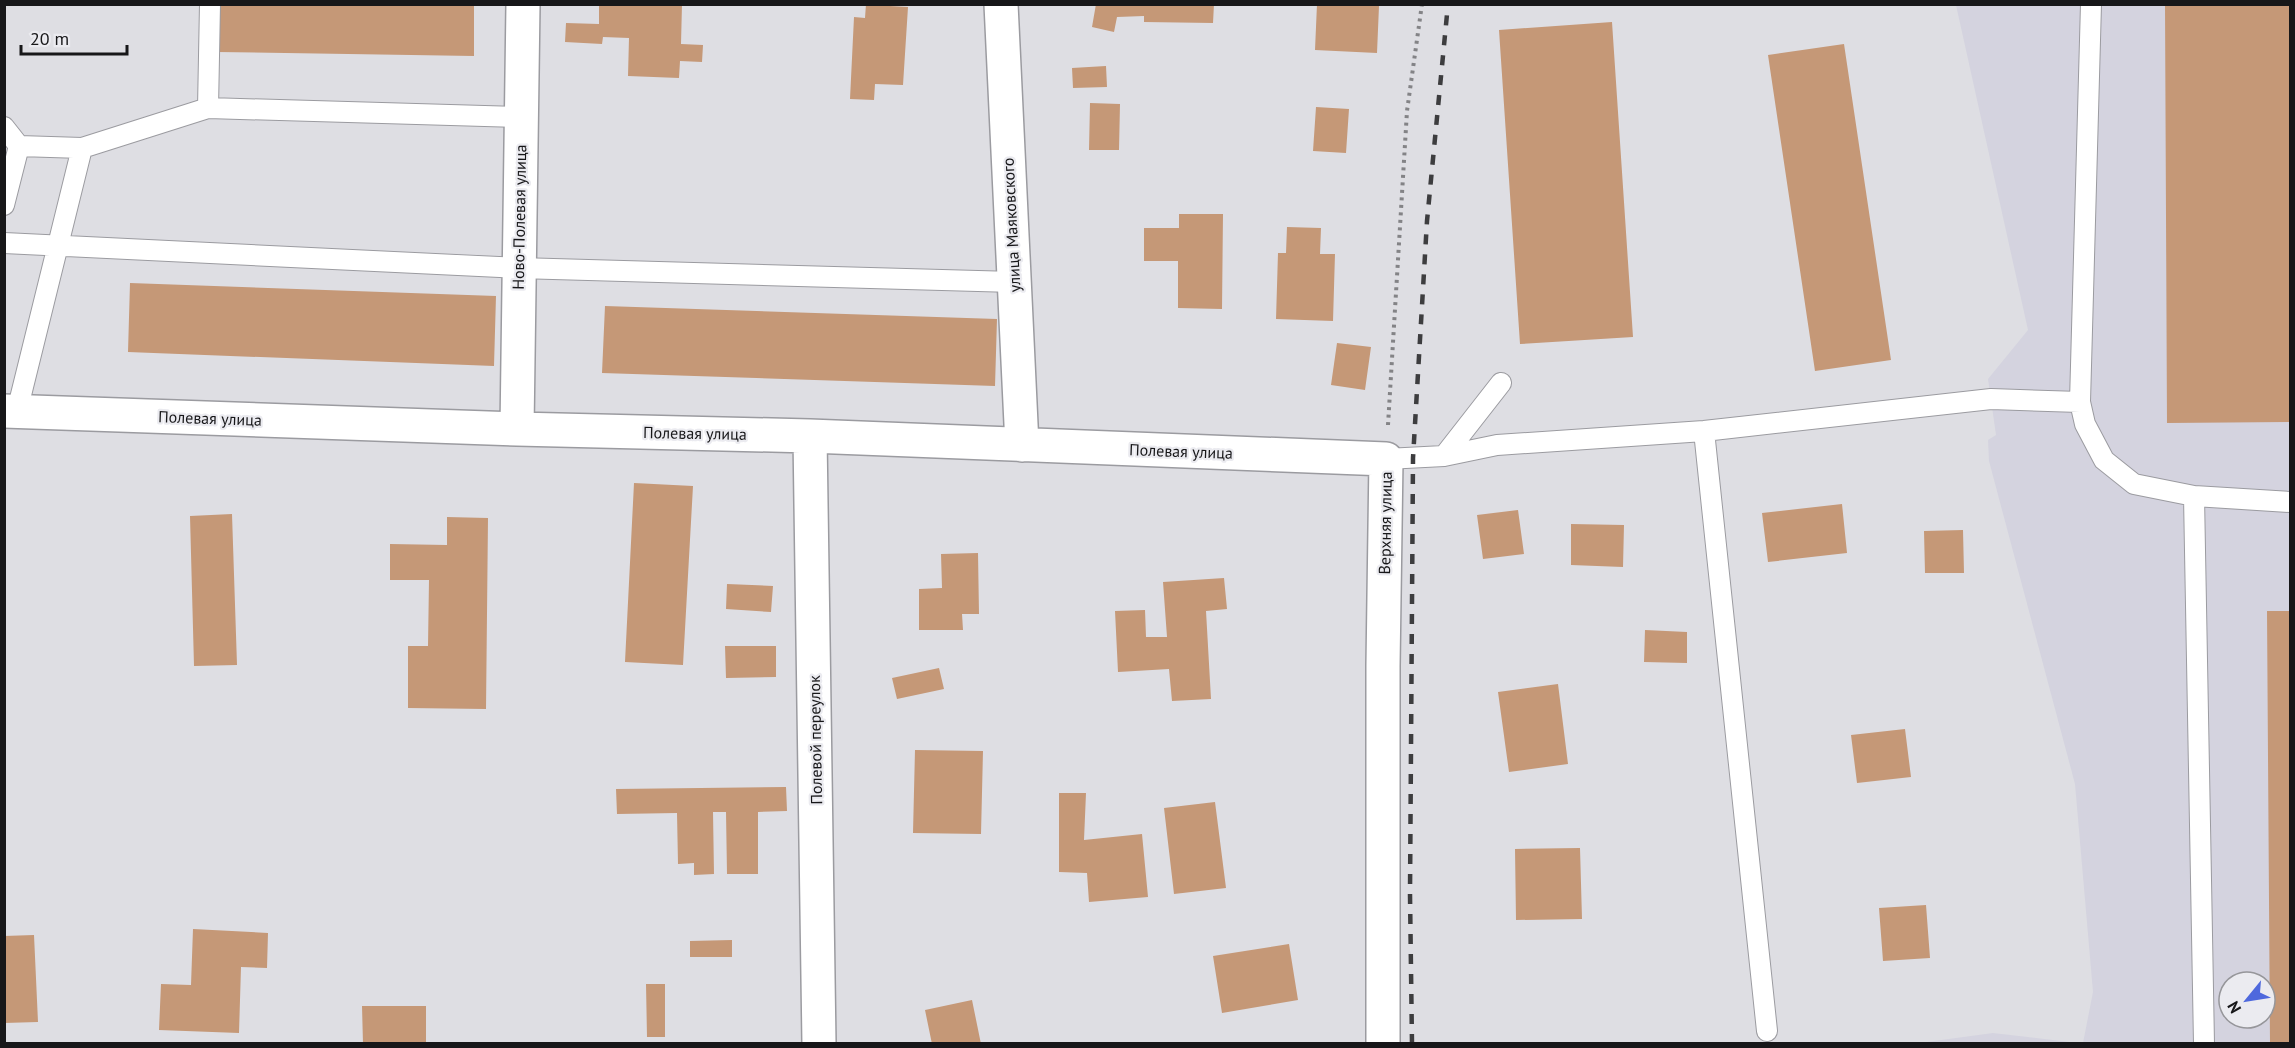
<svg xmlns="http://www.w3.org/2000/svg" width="2295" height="1048" viewBox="0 0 2295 1048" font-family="'PT Sans',sans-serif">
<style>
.built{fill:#d4d3df;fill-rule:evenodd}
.building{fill:#c59877}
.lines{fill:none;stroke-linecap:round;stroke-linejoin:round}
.service-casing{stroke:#9b9ba0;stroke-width:22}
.minor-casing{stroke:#9b9ba0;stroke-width:36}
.path{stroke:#838386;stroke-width:4;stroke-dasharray:3 4.5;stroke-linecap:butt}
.service{stroke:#fff;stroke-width:20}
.minor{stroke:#fff;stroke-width:33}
.rail{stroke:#3d3d3f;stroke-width:4.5;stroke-dasharray:10 10;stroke-linecap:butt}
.labels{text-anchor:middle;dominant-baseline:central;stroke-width:4.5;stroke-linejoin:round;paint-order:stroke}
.street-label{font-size:16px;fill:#171719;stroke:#ebebf0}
</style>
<rect width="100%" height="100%" fill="#dedee3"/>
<path class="built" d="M1956,5H2290V1043H2083L2093,992L2075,784L1989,461L1988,440L1996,435L1988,379L2028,330ZM2229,982H2265V1018H2229Z
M1993,1033L2078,1043H1919Z"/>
<path class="building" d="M217,4H474V56L217,52Z
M599,4H682L681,44L703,45L702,62L680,61L679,78L628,76L629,38L603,37L602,44L565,42L566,23L599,24Z
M866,4H891L890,6L908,7L903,85L875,84L874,100L850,99L854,17L865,18Z
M1096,4H1214L1213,23L1144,22V16L1117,17L1114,32L1092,27Z
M1317,4L1379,6L1377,53L1315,50Z
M2165,4H2290V422L2167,423Z
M1612,22L1633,337L1520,344L1499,30Z
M1844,44L1891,360L1815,371L1768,55Z
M1106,66L1107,87L1073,88L1072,68Z
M1090,103L1120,104L1119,150H1089Z
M1316,107L1349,109L1346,153L1313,151Z
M1179,214H1223L1222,309L1178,308V261H1144V228H1179Z
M1287,227L1321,228L1320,254H1335L1333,321L1276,319L1278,253H1286Z
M130,283L496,296L494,366L128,352Z
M605,306L997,319L995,386L602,373Z
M1337,343L1371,347L1365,390L1331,385Z
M634,483L693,486L683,665L625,662Z
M1842,504L1847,553L1768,562L1762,513Z
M1518,510L1524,554L1483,559L1477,515Z
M232,514L237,665L194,666L190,516Z
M447,517L488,518L486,709L408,708V646H428L429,580H390V544L447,545Z
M1571,524L1624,525L1623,567L1571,565Z
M1963,530L1964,573H1925L1924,531Z
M978,553L979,614H962L963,630H919V589L942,588L941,554Z
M1224,578L1227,609L1206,611L1211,699L1172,701L1169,669L1118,672L1115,611L1145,610L1146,637H1167L1163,582Z
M727,584L773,586L771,612L726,609Z
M2267,611H2290V1044H2270Z
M1645,630L1687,632V663L1644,662Z
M725,646H776V677L726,678Z
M939,668L944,689L897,699L892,678Z
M1558,684L1568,764L1509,772L1498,692Z
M1905,729L1911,777L1857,783L1851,735Z
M915,750L983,751L981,834L913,833Z
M786,787L787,811L758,812V874H727L726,812H713L714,874L694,875V863L678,864L677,813L617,814L616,789Z
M1059,793H1086L1084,840L1142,834L1148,897L1089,902L1087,873L1059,872Z
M1215,802L1226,888L1174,894L1164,808Z
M1580,848L1582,919L1516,920L1515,849Z
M1926,905L1930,958L1883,961L1879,908Z
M193,929L268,933L267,968L241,967L239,1033L159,1030L161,984L191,985Z
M34,935L38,1022L4,1023V936Z
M732,940V957H690V941Z
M1289,944L1298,1000L1222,1013L1213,956Z
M646,984H665V1037H647Z
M972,1000L981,1044H932L925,1010Z
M362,1006H426V1044H363Z"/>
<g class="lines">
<g class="service-casing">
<path id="service" d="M210,4L208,108L521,117
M2091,4L2080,402L2085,424L2104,460L2134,484L2194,496L2290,502
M4,127L19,146L82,148
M4,205L19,146
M4,243L518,268L1014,282
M17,411L82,148L208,108
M1704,431L1767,1031
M1444,456L1501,383
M1386,459L1444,456L1497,445L1704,431L1991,399L2080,402
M2194,496L2204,1044"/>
</g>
<g class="minor-casing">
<path id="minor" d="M1001,4L1022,445
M4,411L517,429L810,436L1386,459L1383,666V1044
M517,429L523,4
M810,436L819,1044"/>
</g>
<path class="path" d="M1388,425L1407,111L1422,4"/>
<use href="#service" class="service"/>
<use href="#minor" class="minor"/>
<path class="rail" d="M1412,1044L1410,894L1413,458L1427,221L1448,4"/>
</g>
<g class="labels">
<g class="street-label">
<text transform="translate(519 217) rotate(-89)">Ново-Полевая улица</text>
<text transform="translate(1011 225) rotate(-93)">улица Маяковского</text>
<text transform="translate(210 418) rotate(2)">Полевая улица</text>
<text transform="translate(695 433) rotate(1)">Полевая улица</text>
<text transform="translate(1181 451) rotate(2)">Полевая улица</text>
<text transform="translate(1385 523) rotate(-89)">Верхняя улица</text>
<text transform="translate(815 740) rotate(-91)">Полевой переулок</text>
</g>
</g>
<rect width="2295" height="1048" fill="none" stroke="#171719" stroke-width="12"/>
<g transform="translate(2247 1000) rotate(240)"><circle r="28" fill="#ebebf0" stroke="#96969a" stroke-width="1.5"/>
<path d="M0-4.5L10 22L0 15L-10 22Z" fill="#4e68dd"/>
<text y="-9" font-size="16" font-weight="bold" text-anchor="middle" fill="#171719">N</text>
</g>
<path d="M21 45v9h106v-9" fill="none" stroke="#171719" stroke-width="3"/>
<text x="30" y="45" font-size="18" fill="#171719" stroke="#ebebf0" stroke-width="4.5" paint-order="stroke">20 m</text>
</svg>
